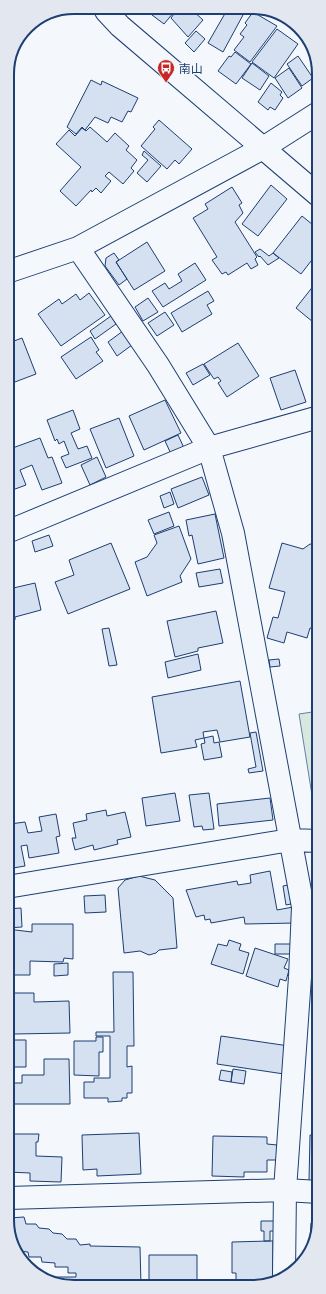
<svg xmlns="http://www.w3.org/2000/svg" width="326" height="1294" viewBox="0 0 326 1294" font-family="Inter,'Noto Sans JP',sans-serif">
<style>
.green{fill:#d7e8df;stroke:#687fa3}
.building{fill:#d5e0f0;stroke:#1d3f73}
.lines{fill:none;stroke-linecap:round;stroke-linejoin:round}
.minor-casing{stroke:#1d3f73;stroke-width:24}
.minor{stroke:#f4f7fb;stroke-width:22}
.labels{text-anchor:middle;dominant-baseline:central;stroke-width:3;stroke-linejoin:round;paint-order:stroke}
.poi-label{font-size:12px;fill:#1d3f73;stroke:#f4f7fb;text-anchor:start}
.rim{fill:none;stroke:#1d3f73;stroke-width:2}
</style>
<rect width="100%" height="100%" fill="#f4f7fb"/>
<path class="green" d="M319,711V820H316L299,714Z"/>
<path class="building" d="M247,9H262L259,14L253,10L252,12Z
M173,10L174,12L164,24L152,15L155,11Z
M177,10H192L203,20L188,37L171,18Z
M227,10H232L243,15L223,52L208,43Z
M253,12L277,26L250,62L234,50L244,37L240,34L247,25L245,23Z
M277,29L298,44L274,78L252,62Z
M196,31L205,39L194,52L185,43Z
M235,52L251,64L236,84L218,71L229,56L231,57Z
M298,56L313,78L302,86L287,64Z
M252,63L269,76L260,90L242,78Z
M289,68L302,88L288,98L275,78Z
M91,80L101,85L102,81L138,98L131,112L128,111L122,122L111,117L108,123L95,117L85,130L82,127L76,134L67,127Z
M271,83L282,92L280,95L283,98L275,110L270,107L268,110L258,102Z
M159,120L192,149L179,164L175,160L167,169L141,146L155,129L153,127Z
M90,127L107,142L115,133L129,146L126,150L137,160L131,168L134,171L123,184L109,172L105,176L111,181L101,193L96,188L92,192L91,190L76,206L60,191L81,167L56,144L69,130L75,136L82,128L86,131Z
M144,151L161,166L147,182L137,173L148,160L142,155Z
M271,185L287,199L258,236L242,224Z
M232,187L242,203L239,205L243,213L235,222L257,257L255,259L258,265L251,269L247,263L228,275L226,272L222,274L212,260L217,257L193,218L208,209L205,204Z
M302,216L318,229V252L301,274L273,253Z
M147,242L165,271L134,290L116,262Z
M260,249L269,256L273,253L279,258L268,265L260,256L259,257L255,252Z
M114,253L119,260L116,262L127,279L119,285L105,266L106,258Z
M195,263L206,280L163,307L152,291L165,283L169,289L182,281L178,274Z
M318,280L319,327L296,308Z
M208,291L214,301L207,305L212,314L182,332L171,313Z
M89,293L105,315L61,346L38,314L59,299L62,304L76,294L80,300Z
M148,298L158,312L143,321L135,307Z
M165,312L174,325L157,336L148,323Z
M111,316L116,324L95,339L90,331Z
M7,320L14,341L22,338L36,374L7,385Z
M123,331L132,345L117,356L108,342Z
M91,337L99,350L96,352L103,361L76,379L61,357Z
M238,343L259,376L227,397L218,383L221,381L218,377L214,379L204,364Z
M203,364L210,375L193,385L186,373Z
M295,370L306,402L281,410L270,378Z
M165,400L181,433L144,450L129,416Z
M73,410L80,429L71,433L78,449L87,446L92,458L66,468L61,457L69,454L64,441L59,444L57,439L55,441L47,420Z
M119,418L134,456L106,468L90,429Z
M178,435L185,450L172,456L165,441Z
M40,438L48,458L52,457L62,483L42,490L32,465L20,470L26,485L7,492V450Z
M97,457L106,477L90,485L81,465Z
M202,477L209,495L178,508L171,489Z
M170,492L174,504L164,508L160,496Z
M169,512L174,526L154,534L148,520Z
M215,514L224,558L198,564L192,535L189,536L186,520Z
M179,526L191,559L180,576L182,582L147,596L135,562L147,557L157,543L154,535Z
M49,535L53,546L35,552L32,541Z
M111,543L130,589L68,614L55,582L74,575L69,560Z
M282,543L303,549L310,544L319,546V631L310,628L307,638L287,632L284,643L267,638L273,617L278,618L285,592L269,588Z
M220,569L223,583L199,587L196,573Z
M7,583L9,589L35,583L41,610L15,617V620L7,622Z
M216,611L223,643L198,648V651L175,657L167,621Z
M109,628L117,665L109,666L102,629Z
M198,654L201,670L168,678L165,662Z
M279,659L280,666L270,667L269,660Z
M240,681L250,737L220,742L217,730L203,732L204,738L195,740L197,747L161,753L152,697Z
M256,732L263,771L249,773L248,769L256,767L250,733Z
M213,736L214,743L219,742L222,757L204,760L201,744L205,743L204,738Z
M175,793L180,821L146,826L142,798Z
M209,793L214,829L203,830L202,826L194,827L189,795Z
M270,798L273,820L219,826L217,804Z
M106,810L107,816L125,812L131,837L117,840L118,844L94,850L93,845L75,850L72,838H76L73,823L87,820L86,814Z
M56,814L60,836L56,837L59,853L29,858L27,845L21,846L25,866L7,869V839L12,838L10,824L25,822L28,833L42,831L39,817Z
M270,871L277,910L293,907L296,923L245,924L244,917L211,923L210,919L205,920L204,915L196,917L186,890L237,881L238,885L251,883L250,875Z
M139,876L155,880L173,898L177,948L159,950L156,953L149,955L140,951L124,953L118,888L125,880Z
M288,885L291,904L286,905L283,886Z
M105,895L106,912L85,913L84,896Z
M21,908L22,927L7,928V909Z
M32,924H73V959L64,958L63,962L30,961V975H8L7,929L32,932Z
M229,940L241,944L239,950L249,953L243,974L211,964L218,944L227,946Z
M275,944H291V954H275Z
M255,948L288,959L284,968L289,970L286,981L280,979L278,987L246,976Z
M68,963V975L54,976V964Z
M113,972H133L134,1046H127V1067L132,1066V1093H127V1098H122V1101L108,1102V1098H84V1082H94V1078H110V1036H96V1032H114Z
M14,993H34V1002L69,1001L70,1033L14,1034Z
M221,1036L289,1046L284,1074L217,1064Z
M96,1037H103V1052H99V1076L74,1075V1041H96Z
M8,1040H26V1067H8Z
M44,1059H69L70,1104H10V1083H22V1075H44Z
M233,1069L246,1071L244,1084L231,1082Z
M221,1070L232,1072L231,1082L219,1080Z
M139,1133L141,1174L97,1176V1169L83,1170L82,1135Z
M14,1134H39L38,1142H36V1156L62,1157L61,1182L30,1181V1173L8,1172V1136H14Z
M310,1135H319V1181H309Z
M213,1136L267,1137V1144L277,1145V1160H267V1172H244V1177L212,1176Z
M24,1217L26,1224H36L39,1228L49,1229L53,1233L62,1234L67,1239H76L80,1245L90,1244V1246L140,1247L141,1286H60L45,1277H76V1273H68V1267H55V1263L42,1262L41,1257H29L28,1252L18,1251L8,1230L9,1218Z
M319,1219V1225L312,1241H310L311,1223Z
M261,1221H278V1231H270V1241H264V1231H261Z
M270,1241H273V1280H236V1273H232V1242Z
M149,1255H197V1286H149Z"/>
<g class="lines">
<g class="minor-casing">
<path id="minor" d="M106,11L120,26L318,195
M78,248L158,365L209,448L233,533L303,907L300,977L285,1190L284,1274
M7,272L78,248L263,148L318,113
M7,532L209,448L319,417
M7,887L290,840L319,841
M8,1198L285,1190L319,1192"/>
</g>
<use href="#minor" class="minor"/>
</g>
<defs>
<g id="bus-pin" transform="scale(0.9)"><path d="M0 17L-7.5 6A9.5 9.5 0 1 1 7.5 6Z" fill="#c62828" stroke="#f4f7fb"/><path d="M-5-6H5V4H4V6H2V4H-2V6H-4V4H-5ZM-3.5-4V0h7V-4ZM-3.5 1.2v1.5H-2V1.2ZM2 1.2v1.5H3.5V1.2Z" fill="#fff"/></g>
</defs>
<g fill-rule="evenodd">
<use href="#bus-pin" x="166" y="68"/>
</g>
<g class="labels">
<g class="poi-label">
<text x="179" y="68">南山</text>
</g>
</g>
<path d="M0 0H326V1294H0ZM74 14H252A60 60 0 0 1 312 74V1220A60 60 0 0 1 252 1280H74A60 60 0 0 1 14 1220V74A60 60 0 0 1 74 14Z" fill="#e3e8f0" fill-rule="evenodd"/>
<path class="rim" d="M74 14H252A60 60 0 0 1 312 74V1220A60 60 0 0 1 252 1280H74A60 60 0 0 1 14 1220V74A60 60 0 0 1 74 14Z"/>
</svg>
